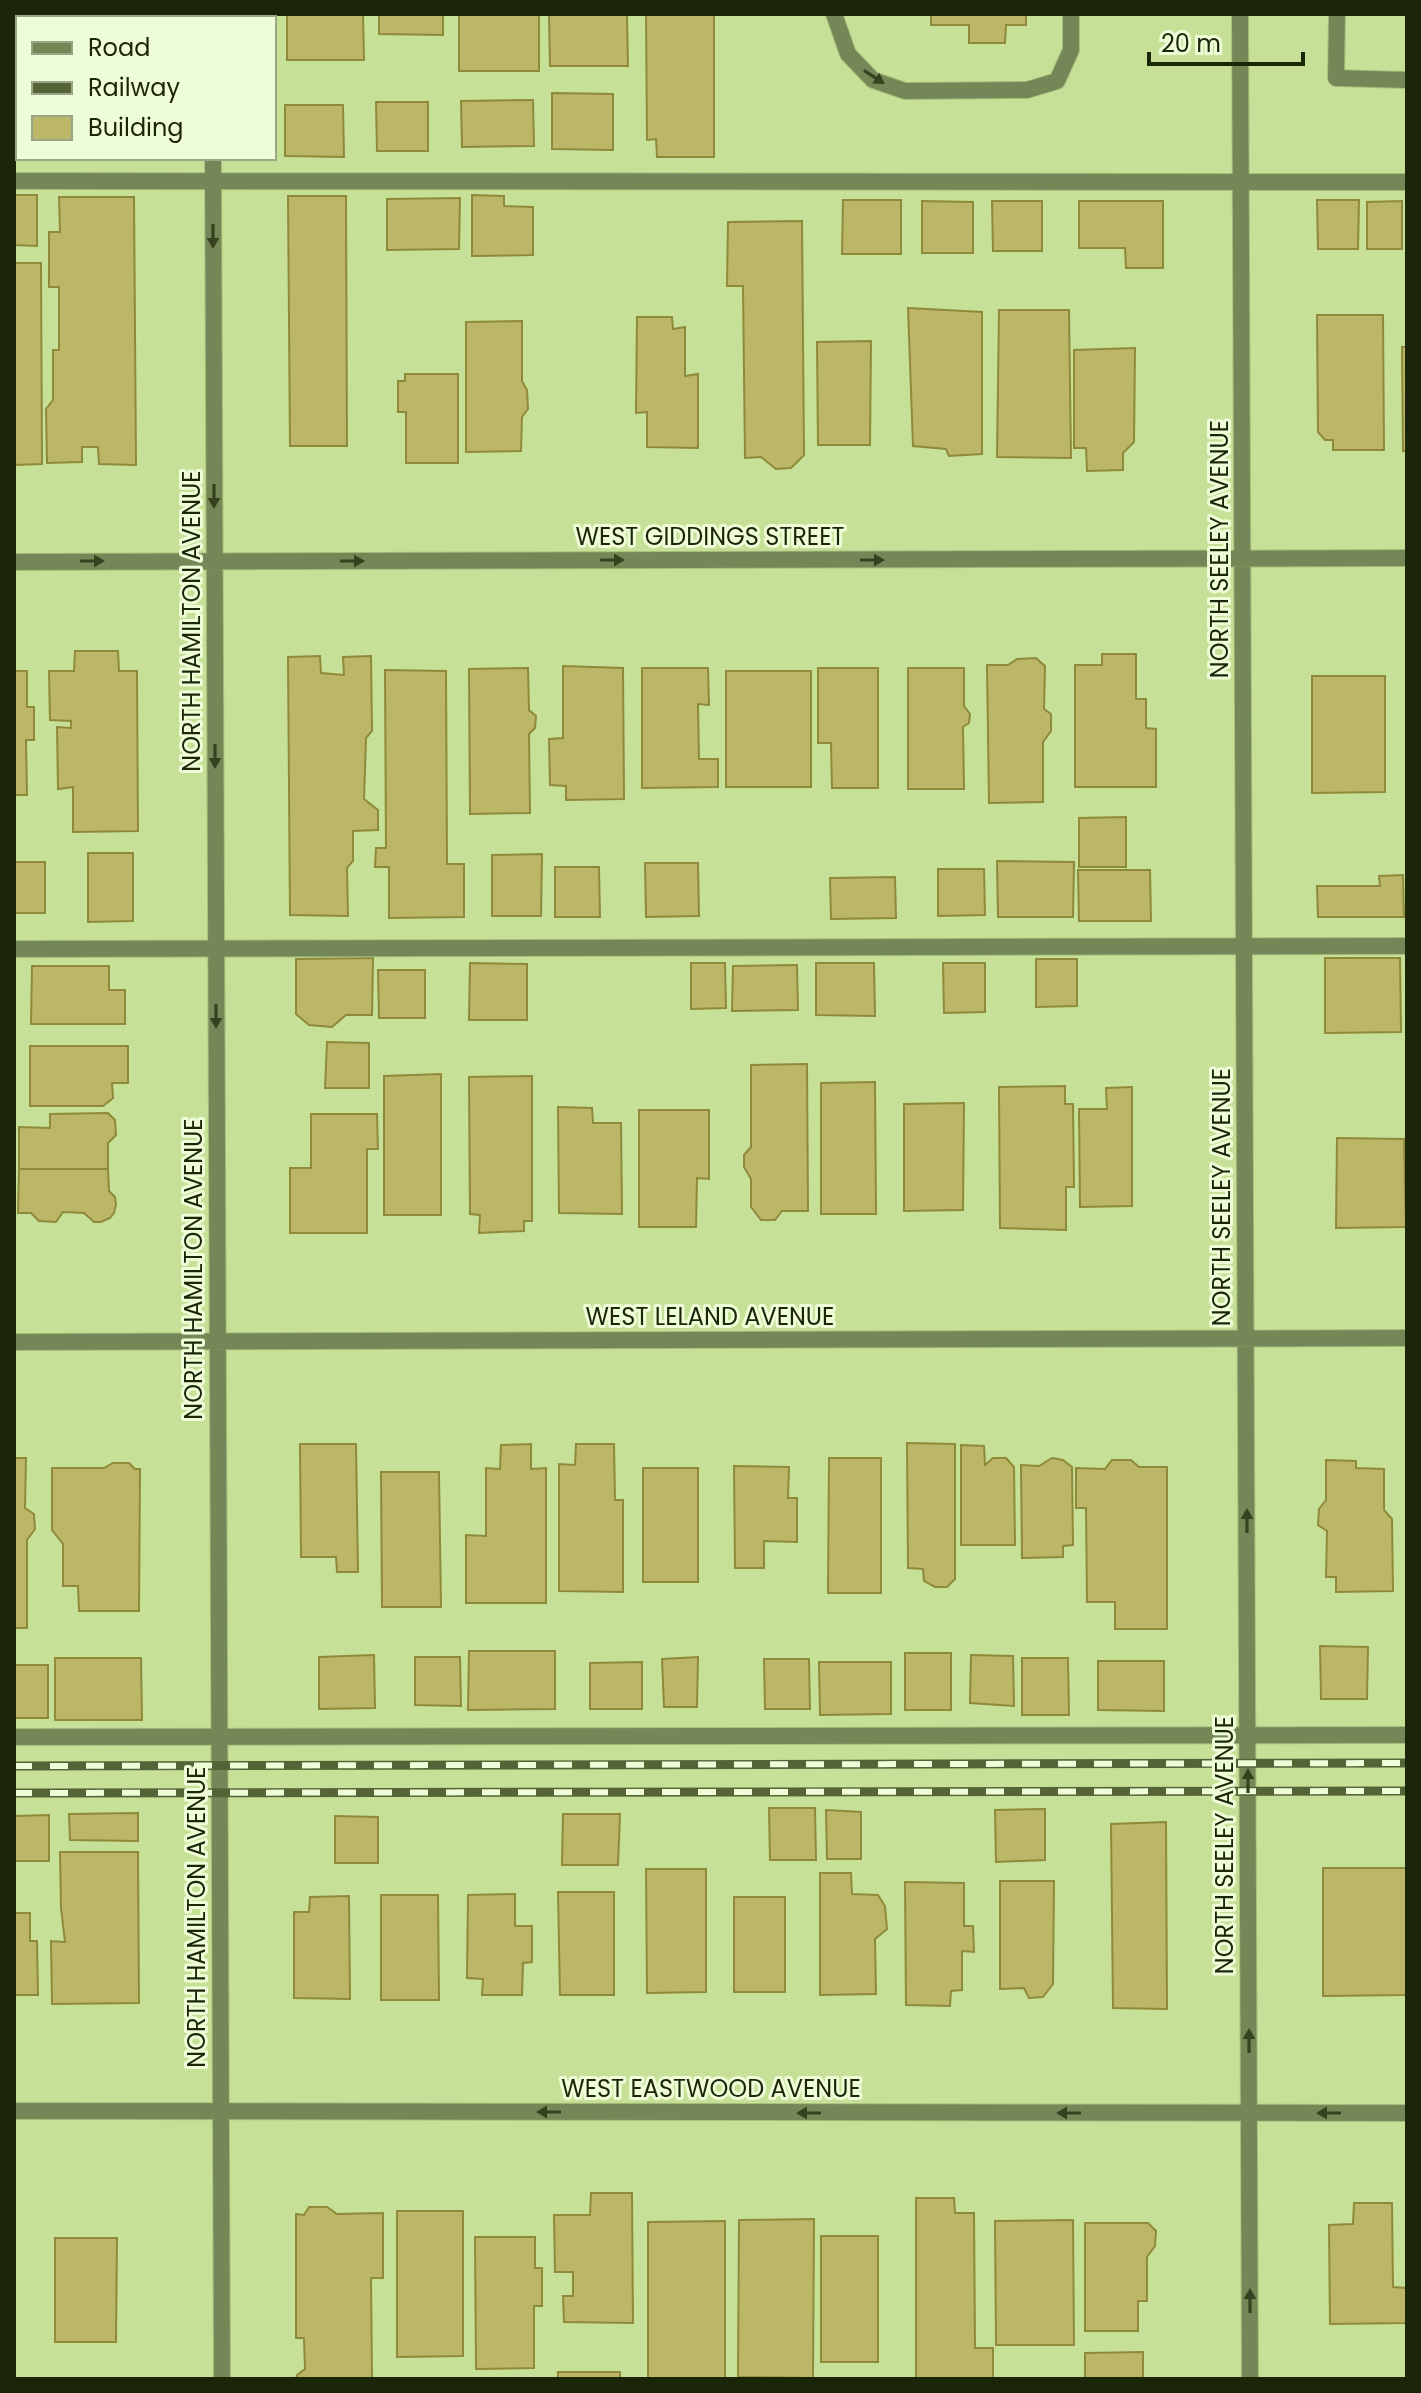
<svg xmlns="http://www.w3.org/2000/svg" width="1421" height="2393" viewBox="0 0 1421 2393" font-family="Poppins,sans-serif">
<style>
.building{fill:#bcb768;stroke:#8f893a;stroke-width:2}
.lines{fill:none;stroke-linecap:round;stroke-linejoin:round}
.lane-casing{stroke:#a7bf7d;stroke-width:18}
.street-casing{stroke:#a7bf7d;stroke-width:18}
.lane{stroke:#758756;stroke-width:16}
.street{stroke:#758756;stroke-width:16}
.rail-casing{stroke:#546437;stroke-width:9}
.rail{stroke:#eefcd7;stroke-width:6;stroke-dasharray:18;stroke-linecap:butt}
.oneway{fill:#36421f}
.labels{text-anchor:middle;dominant-baseline:central;stroke-width:6;stroke-linejoin:round;paint-order:stroke}
.street-label{font-size:24px;fill:#1b2507;stroke:#eefcd7}
</style>
<rect width="100%" height="100%" fill="#c6e197"/>
<path class="building" d="M14,14H128V18H18V156H14Z
M287,14H363L364,60H287Z
M379,14H443V35L379,34Z
M459,14H539V71H459Z
M549,14H627L628,66H550Z
M646,14H714V157H657L656,139L647,140Z
M931,14H1026V25H1006L1005,43H969V25H931Z
M552,93L613,94V150L552,149Z
M533,100L534,146L462,147L461,101Z
M376,102H428V151H377Z
M285,105H343L344,157L285,156Z
M14,195H37V246L14,245Z
M472,195L504,196V206L533,207V255L472,256Z
M288,196H346L347,446H290Z
M59,197H134L136,465L99,464L98,447H82V462L47,463L46,409L53,400V350H59V287H49V232H60Z
M460,198L459,249L387,250V199Z
M843,200H901V254H842Z
M1317,200H1359L1358,249H1318Z
M922,201L973,202V253H922Z
M992,201H1042V251H993Z
M1079,201H1163V268H1126L1125,248H1079Z
M1402,201V249H1367V202Z
M802,221L804,455L791,468L776,469L761,457L745,458L743,286H727L728,222Z
M14,263H41L42,464L14,465Z
M908,308L982,312V454L949,456L946,449L913,446Z
M999,310H1069L1071,458L997,457Z
M1317,315H1383L1384,450H1333V440H1325L1318,432Z
M637,317H672L673,329L685,327V376L698,374V448L647,447V412L636,413Z
M522,321V381L527,390L528,409L522,417L521,451L466,452V322Z
M871,341L870,445H818L817,342Z
M1402,347H1407V451H1403Z
M1135,348L1134,442L1123,453V470L1087,471L1086,448H1074V350Z
M405,374H458V463H406V412H398V381H405Z
M75,651H118L119,671H137L138,831L73,832V787L58,789L57,727L71,728V721L50,720L49,671H74Z
M1102,654H1136V699H1146V728L1156,729V787H1075V665H1102Z
M320,656L321,673L344,675L343,657L371,656L372,731L366,738L364,799L378,810V830L353,831V861L347,868L348,916L290,915L288,657Z
M1036,658L1045,666L1044,709L1051,714V731L1043,742V802L989,803L987,665H1008L1017,659Z
M563,666L623,668L624,799L566,800V786L550,785L549,739L563,738Z
M528,668L529,710L536,716L535,728L529,734L530,813L470,814L469,669Z
M642,668H708L709,705L698,704L699,759H718V787L642,788Z
M818,668H878V788H832L831,743H818Z
M908,668H964V706L970,714L969,723L963,727L964,789H908Z
M385,670L446,671L447,864H464V917L389,918V867H375L376,848H386Z
M14,671H27V707H34V740H26L27,795H14Z
M726,671H811V787H726Z
M1312,676H1385V792L1312,793Z
M1126,817V867H1079V818Z
M88,853H133V921L88,922Z
M542,854L541,916H492V855Z
M997,861L1074,862L1073,917H998Z
M14,862H45V913H14Z
M645,863H698L699,916L646,917Z
M555,867H599L600,917H555Z
M938,869H984L985,915L938,916Z
M1078,870H1150L1151,921H1079Z
M1403,875L1404,917H1318L1317,886H1380L1379,876Z
M895,877L896,918L831,919L830,878Z
M373,958L372,1015H346L332,1027L309,1025L296,1014V959Z
M1325,958H1400L1401,1032L1325,1033Z
M1036,959H1077V1006L1036,1007Z
M470,963L527,964V1020H469Z
M691,963H725L726,1008L691,1009Z
M816,963H874L875,1016L816,1015Z
M943,963H985V1012L944,1013Z
M797,965L798,1010L732,1011L733,966Z
M32,966H109V990H125V1024H31Z
M378,970H425V1018H379Z
M327,1042L369,1043V1088H325Z
M30,1046H128V1083H112L113,1098L103,1106H30Z
M807,1064L808,1211H782L775,1220H761L751,1207V1179L744,1167V1155L751,1147V1065Z
M441,1074V1215H384V1076Z
M532,1076V1221H524V1231L479,1233L480,1215L470,1214L469,1077Z
M875,1082L876,1214H821V1083Z
M1065,1086V1104H1073L1074,1187H1066V1230L1000,1228L999,1087Z
M1132,1087V1206L1080,1207L1079,1109H1107L1106,1088Z
M964,1103L963,1210L904,1211V1104Z
M558,1107L592,1108L593,1123H621L622,1214L559,1213Z
M639,1110H709V1179L697,1178L696,1227H639Z
M108,1113L115,1120L116,1135L108,1143V1169H19V1127L50,1128V1114Z
M311,1114H377L378,1149H367V1233H290V1168H311Z
M1337,1138L1404,1139L1406,1227L1336,1228Z
M19,1169H108L109,1191L115,1197L116,1204L114,1213L110,1218L101,1222H94L84,1213L63,1212L56,1222L39,1221L31,1213H18Z
M907,1443L955,1444V1579L947,1587H935L924,1581L923,1569L908,1568Z
M300,1444H356L358,1572H337L336,1557H301Z
M531,1444V1469L546,1468V1603H466V1535L486,1536V1468L500,1469L501,1445Z
M576,1444H614L615,1500H623V1592L559,1591V1464L575,1465Z
M961,1445L984,1446L985,1465L993,1458H1006L1014,1467L1015,1545H961Z
M14,1458H26L25,1508L34,1514L35,1529L27,1540V1628H14Z
M829,1458H881V1593H828Z
M1052,1458L1063,1460L1072,1467L1073,1545L1063,1546V1557L1022,1558L1021,1465L1039,1466Z
M1112,1460H1131L1139,1467H1167V1629H1115V1602H1087L1086,1508H1076V1468L1105,1469Z
M1326,1460L1356,1461V1468L1384,1469V1510L1392,1519L1393,1591L1336,1592V1577H1326L1327,1531L1318,1525L1319,1509L1326,1500Z
M113,1463H129L135,1469H140L139,1611H79L78,1586H63V1544L52,1530V1468H104Z
M734,1466L789,1467L788,1498H797V1542L764,1541V1568H735Z
M643,1468H698V1582H643Z
M381,1472H439L441,1607H382Z
M1320,1646L1368,1647L1367,1699H1321Z
M469,1651H555V1709L468,1710Z
M905,1653H951V1710H905Z
M374,1655L375,1708L319,1709V1657Z
M971,1655L1013,1656L1014,1706L970,1703Z
M415,1657H460L461,1706L415,1705Z
M698,1657L697,1707H664L662,1659Z
M55,1658H141L142,1720H55Z
M1022,1658H1068L1069,1715H1022Z
M764,1659H809L810,1709H765Z
M1098,1661H1164V1711L1098,1710Z
M642,1662V1709H590V1663Z
M819,1662H891V1714L820,1715Z
M14,1665H48V1718H14Z
M769,1808H815L816,1860H770Z
M1045,1809V1860L996,1862L995,1810Z
M826,1810L861,1812V1859H827Z
M138,1813V1841L70,1840L69,1814Z
M563,1814H620L618,1865H562Z
M49,1815V1861H14V1816Z
M335,1816L378,1817V1863H335Z
M1166,1822L1167,2009L1113,2008L1111,1824Z
M60,1852H138L139,2003L52,2004L51,1941L65,1942L61,1908Z
M1323,1868H1407V1995L1323,1996Z
M646,1869H706V1992L647,1993Z
M820,1873H851L852,1894L878,1895L885,1906L887,1929L875,1939L876,1994L820,1995Z
M1000,1881H1054L1053,1984L1043,1997L1029,1998L1024,1988L1000,1989Z
M905,1882L964,1883V1926H973L974,1952L962,1951V1990L951,1991L950,2006L906,2005Z
M558,1892H614V1995H560Z
M515,1894V1926H532V1962L523,1963L522,1995H482L483,1979L467,1978L468,1895Z
M381,1895H438L439,2000H381Z
M349,1896L350,1999L294,1998V1912H309L310,1897Z
M734,1897H785V1992H734Z
M14,1913H30V1941H37L38,1995H14Z
M591,2193H632L633,2323L564,2322L563,2296H573V2272H555L554,2215H590Z
M916,2198H954L955,2213H974L975,2348H993V2379H916Z
M1354,2203H1392L1393,2287L1407,2288V2323L1330,2324L1329,2225L1353,2224Z
M309,2207H327L337,2214L383,2213V2278H371L372,2379H296L297,2375L305,2369L304,2338H296V2214L304,2215Z
M397,2211H463V2356L397,2357Z
M814,2219L813,2378L738,2377L739,2220Z
M1073,2220L1074,2345H996L995,2221Z
M725,2221V2379H648V2222Z
M1085,2223H1148L1156,2231L1155,2246L1147,2257V2301H1138V2331H1085Z
M821,2236H878V2362H821Z
M475,2237H535V2268H542V2306H534V2368L476,2369Z
M55,2238H117L116,2342H55Z
M1143,2352V2379H1085V2353Z
M558,2372H620V2379H558Z"/>
<g class="lines">
<g class="lane-casing">
<path id="lane" d="M834,14L848,54L873,80L905,91L1027,90L1057,81L1071,50V14
M1337,14L1336,78L1407,80
M14,181L1407,182
M14,949L1407,946
M14,1737L1407,1735"/>
</g>
<g class="street-casing">
<path id="street" d="M212,14V18
M1240,14L1250,2379
M213,158L222,2379
M14,562L1407,558
M14,1342L1407,1338
M14,2111L1407,2113"/>
</g>
<use href="#lane" class="lane"/>
<use href="#street" class="street"/>
<g class="rail-casing">
<path id="rail" d="M14,1766L1407,1763
M14,1793L1407,1791"/>
</g>
<use href="#rail" class="rail"/>
</g>
<defs><path id="oneway-solid" d="M-6-.8H1V-3.2L6.5 0L1 3.2V.8H-6Z" transform="scale(2)"/></defs>
<g class="oneway">
<use href="#oneway-solid" transform="translate(874 77) rotate(33)"/>
<use href="#oneway-solid" transform="translate(213 236) rotate(90)"/>
<use href="#oneway-solid" transform="translate(214 496) rotate(90)"/>
<use href="#oneway-solid" transform="translate(612 560)"/>
<use href="#oneway-solid" transform="translate(872 560)"/>
<use href="#oneway-solid" transform="translate(92 561)"/>
<use href="#oneway-solid" transform="translate(352 561)"/>
<use href="#oneway-solid" transform="translate(215 756) rotate(90)"/>
<use href="#oneway-solid" transform="translate(216 1016) rotate(90)"/>
<use href="#oneway-solid" transform="translate(1247 1521) rotate(-90)"/>
<use href="#oneway-solid" transform="translate(1248 1781) rotate(-90)"/>
<use href="#oneway-solid" transform="translate(1249 2041) rotate(-90)"/>
<use href="#oneway-solid" transform="translate(549 2112) rotate(-180)"/>
<use href="#oneway-solid" transform="translate(809 2113) rotate(-180)"/>
<use href="#oneway-solid" transform="translate(1069 2113) rotate(-180)"/>
<use href="#oneway-solid" transform="translate(1329 2113) rotate(180)"/>
<use href="#oneway-solid" transform="translate(1250 2301) rotate(-90)"/>
</g>
<g class="labels">
<g class="street-label">
<text x="710" y="536">WEST GIDDINGS STREET</text>
<text transform="translate(1219 549) rotate(-90)">NORTH SEELEY AVENUE</text>
<text transform="translate(191 621) rotate(-90)">NORTH HAMILTON AVENUE</text>
<text transform="translate(1221 1197) rotate(-90)">NORTH SEELEY AVENUE</text>
<text transform="translate(193 1269) rotate(-90)">NORTH HAMILTON AVENUE</text>
<text x="710" y="1316">WEST LELAND AVENUE</text>
<text transform="translate(1224 1845) rotate(-90)">NORTH SEELEY AVENUE</text>
<text transform="translate(196 1917) rotate(-90)">NORTH HAMILTON AVENUE</text>
<text x="711" y="2088">WEST EASTWOOD AVENUE</text>
</g>
</g>
<rect width="1421" height="2393" fill="none" stroke="#1b2507" stroke-width="32"/>
<rect x="16" y="16" width="260" height="144" fill="#eefcd7" stroke="#9aa684" stroke-width="2"/>
<rect x="32" y="42" width="40" height="12" fill="#758756" stroke="#9aa684" stroke-width="2"/>
<text x="88" y="56" font-size="24" fill="#1b2507">Road</text>
<rect x="32" y="82" width="40" height="12" fill="#546437" stroke="#9aa684" stroke-width="2"/>
<text x="88" y="96" font-size="24" fill="#1b2507">Railway</text>
<rect x="32" y="116" width="40" height="24" fill="#bcb768" stroke="#9aa684" stroke-width="2"/>
<text x="88" y="136" font-size="24" fill="#1b2507">Building</text>
<path d="M1149 52v12h154v-12" fill="none" stroke="#1b2507" stroke-width="4"/>
<text x="1161" y="52" font-size="24" fill="#1b2507" stroke="#eefcd7" stroke-width="6" paint-order="stroke">20 m</text>
</svg>
